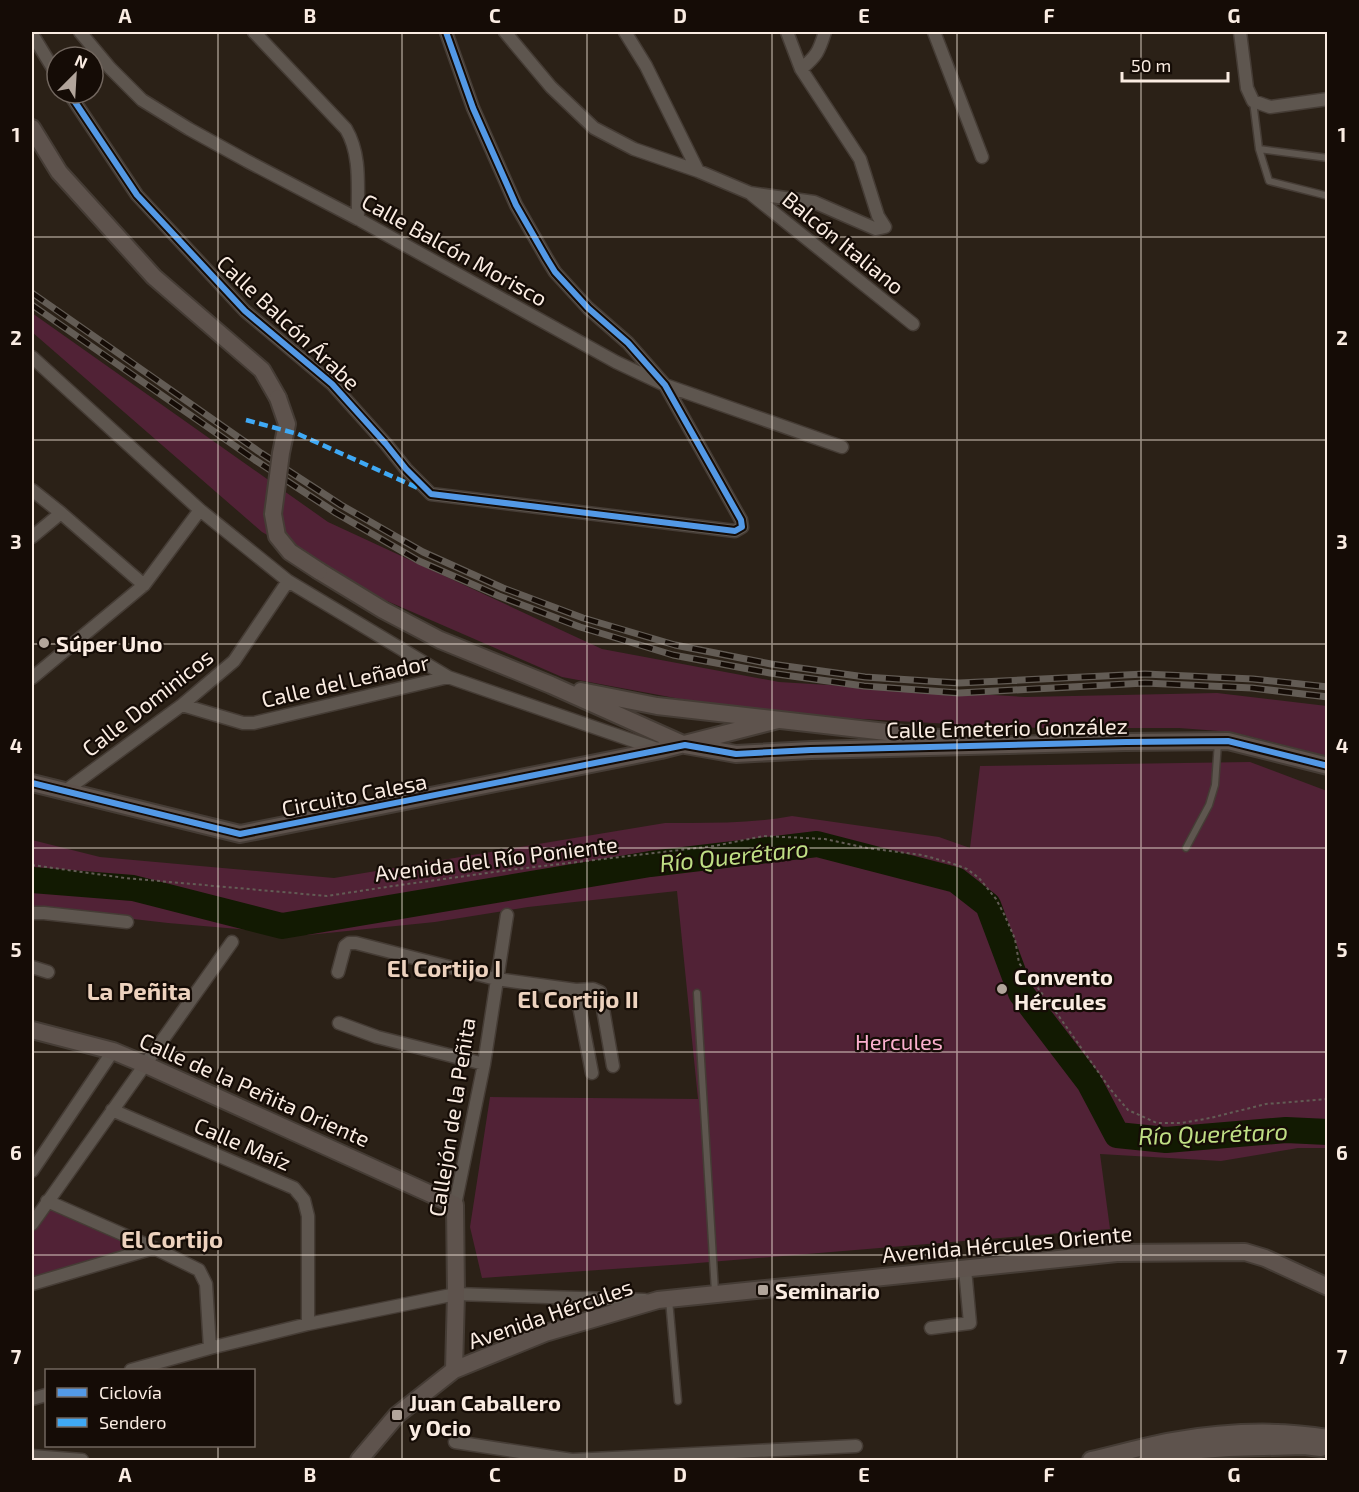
<svg xmlns="http://www.w3.org/2000/svg" width="1359" height="1492" viewBox="0 0 1359 1492" font-family="'Exo 2',sans-serif">
<style>
.green{fill:#512236}
.lines{fill:none;stroke-linecap:round;stroke-linejoin:round}
.river{stroke:#121a02;stroke-width:26}
.lane-casing{stroke:#453c35;stroke-width:9}
.street-casing{stroke:#453c35;stroke-width:15}
.secondary-casing{stroke:#453c35;stroke-width:20}
.path{stroke:#635c55;stroke-width:2;stroke-dasharray:3 3;stroke-linecap:butt}
.lane{stroke:#5e564f;stroke-width:6}
.street{stroke:#5e564f;stroke-width:12}
.secondary{stroke:#5e534d;stroke-width:16}
.rail-casing{stroke:#635c55;stroke-width:7}
.rail{stroke:#150c06;stroke-width:4.5;stroke-dasharray:14;stroke-linecap:butt}
.secondary-bridge-casing{stroke:#453c35;stroke-width:20;stroke-linecap:butt}
.secondary-bridge{stroke:#5e534d;stroke-width:16}
.quiet{stroke:#3fa9f5;stroke-width:4.5;stroke-dasharray:9 4.5;stroke-linecap:butt}
.cycleway-casing{stroke:#150c06;stroke-width:10}
.cycleway{stroke:#5399e6;stroke-width:6}
.grid{fill:none;stroke:#faece2;stroke-width:1.5;stroke-opacity:0.55}
.poi-dot{fill:#b2a59b;stroke:#150c06;stroke-width:2}
.labels{text-anchor:middle;dominant-baseline:central;stroke-width:4.5;stroke-linejoin:round;paint-order:stroke}
.street-label{font-size:22px;fill:#faece2;stroke:#150c06}
.poi-label{font-size:22px;font-weight:bold;fill:#faece2;stroke:#150c06;text-anchor:start}
.park-label{font-size:22px;fill:#fbafce;stroke:#150c06}
.water-label{font-size:24px;font-style:italic;fill:#bfde84;stroke:#150c06}
.neighbourhood-label{font-size:24px;font-weight:bold;fill:#edd2be;stroke:#150c06}
.neatline{fill:none;stroke:#faece2;stroke-width:2}
.grid-label{font-size:20px;text-anchor:middle;font-weight:bold;fill:#faece2}
</style>
<rect width="100%" height="100%" fill="#2b2117"/>
<path class="green" d="M32,313L328,522L602,649L779,682L1025,697L1217,693L1327,706V756L1232,732L1179,728H1042L985,726L756,713L562,677L371,594L262,532L32,332Z
M1250,762L1327,791V1148H1298L1221,1161L1100,1154L1110,1229L686,1264L482,1278L470,1227L490,1097L698,1099L677,891L528,907L435,922L308,935L168,923L37,908H32V840L100,857L334,878L665,823C707,823 750,824 792,816L939,837L970,848L980,766Z
M47,1201L154,1248L32,1284V1224Z"/>
<g class="lines">
<path class="river" d="M32,880L133,888L282,926L650,864L817,844L956,880L988,905L1021,993L1089,1082L1117,1135L1166,1140L1286,1130L1328,1132"/>
<g class="lane-casing">
<path id="lane" d="M1253,101L1259,149L1269,181L1328,196
M1259,149L1328,158
M1186,848L1209,805L1215,785L1218,742
M697,993L715,1292
M669,1300L678,1401"/>
</g>
<g class="street-casing">
<path id="street" d="M80,32L110,68L142,100L189,129L247,161L358,219L616,362L665,385L842,447
M254,32L346,129C362,156 357,189 358,219
M505,32L551,87L594,128L634,149L698,171L750,193L814,202L876,229L885,227L878,216L860,159L801,69L787,32
M625,32L646,66L698,171
M934,32L982,157
M1240,32L1247,88L1253,101L1270,107L1328,99
M32,34L57,75
M801,69C817,56 819,51 825,32
M69,93L137,195L245,311L332,384L386,444L406,469L431,494L735,531L742,527L741,520L665,385L628,343L588,308L555,272L547,259L516,205L473,108L446,32
M751,194L913,324
M32,357L200,510L288,581L448,677L660,750
M32,490L61,513L144,585
M32,537L61,513
M32,678L144,585L200,510
M182,705L243,723H254L448,677
M65,791L182,705L234,661L288,581
M32,913H44L127,922
M32,967L48,972
M338,972L345,946L349,943H356L496,979L576,990L593,989L600,992L613,1066
M576,990L592,1073
M339,1023L377,1037L484,1064
M112,1110L294,1188L304,1200L308,1216V1324
M32,1171L113,1051
M47,1201L154,1248L199,1270L206,1284L210,1348
M455,1205L484,1064L507,915
M32,1224L232,942
M32,1284L154,1248
M931,1328L970,1323L965,1269
M131,1370L210,1348L308,1324L456,1294L645,1300
M32,1399L46,1395
M455,1442L572,1460L856,1446
M32,1456L82,1460"/>
</g>
<g class="secondary-casing">
<path id="secondary" d="M32,128L59,172L154,277L262,370L278,398
M319,571L383,610L440,640L551,685L685,745L736,754L811,750L1126,742L1228,741L1328,766
M581,691L657,706L939,738
M32,783L240,834L661,750L778,720
M32,1030L113,1051L144,1064L455,1205L456,1294L454,1370
M359,1460L397,1415L454,1370L545,1333L658,1300L1117,1253L1245,1252L1265,1258L1328,1287
M1091,1460C1118,1454 1145,1446 1172,1441C1223,1432 1276,1429 1328,1438
M1147,1460L1201,1450L1229,1448L1304,1446L1321,1448"/>
</g>
<path class="path" d="M32,865L125,878L327,896L393,886L509,870L714,846L764,836L825,839L867,848L922,855L951,863L967,869L979,878L996,899L1005,916L1015,939L1019,963L1053,1008L1111,1090L1128,1110L1157,1123H1182L1210,1118L1266,1104L1328,1099"/>
<use href="#lane" class="lane"/>
<use href="#street" class="street"/>
<use href="#secondary" class="secondary"/>
<g class="rail-casing">
<path id="rail" d="M32,293L261,453L341,505L423,552L503,588L583,618L675,645L771,664L865,677L959,683L1145,674L1253,679L1328,687
M32,305L255,460L336,513L419,561L499,596L580,627L673,655L770,673L864,686L959,693L1145,683L1252,688L1328,697"/>
</g>
<use href="#rail" class="rail"/>
<g class="secondary-bridge-casing">
<path id="secondary-bridge" d="M278,398L287,424L281,453L273,514L277,536L290,552L319,571"/>
</g>
<use href="#secondary-bridge" class="secondary-bridge"/>
<path class="quiet" d="M246,420L298,434L418,488"/>
<g class="cycleway-casing">
<path id="cycleway" d="M69,93L137,195L245,311L332,384L386,444L406,469L431,494L735,531L742,527L741,520L665,385L628,343L588,308L555,272L547,259L516,205L473,108L446,32
M32,783L240,834L685,745L736,754L811,750L1126,742L1228,741L1328,766"/>
</g>
<use href="#cycleway" class="cycleway"/>
</g>
<path class="grid" d="M218,32V1370M402,32V1460M587,32V1460M772,32V1460M957,32V1460M1141,32V1460M32,237H1328M32,440H1328M32,644H1328M32,848H1328M32,1052H1328M32,1255H1328M218,1446V1460"/>
<g class="poi-dot">
<circle cx="44" cy="643" r="6"/>
<circle cx="1002" cy="989" r="6"/>
<rect x="757" y="1284" width="12" height="12" rx="3"/>
<rect x="391" y="1409" width="12" height="12" rx="3"/>
</g>
<g class="labels">
<g class="street-label">
<text transform="translate(844 242) rotate(39)">Balcón Italiano</text>
<text transform="translate(455 249) rotate(29)">Calle Balcón Morisco</text>
<text transform="translate(289 322) rotate(43)">Calle Balcón Árabe</text>
<text transform="translate(345 680) rotate(-13)">Calle del Leñador</text>
<text transform="translate(147 702) rotate(-38)">Calle Dominicos</text>
<text transform="translate(1007 727) rotate(-1)">Calle Emeterio González</text>
<text transform="translate(354 794) rotate(-11)">Circuito Calesa</text>
<text transform="translate(496 858) rotate(-7)">Avenida del Río Poniente</text>
<text transform="translate(255 1089) rotate(24)">Calle de la Peñita Oriente</text>
<text transform="translate(451 1117) rotate(-81)">Callejón de la Peñita</text>
<text transform="translate(243 1143) rotate(23)">Calle Maíz</text>
<text transform="translate(1007 1243) rotate(-5)">Avenida Hércules Oriente</text>
<text transform="translate(550 1313) rotate(-19)">Avenida Hércules</text>
</g>
<g class="poi-label">
<text x="56" y="643">Súper Uno</text>
<text x="1014" y="976">Convento<tspan x="1014" dy="25">Hércules</tspan></text>
<text x="775" y="1290">Seminario</text>
<text x="409" y="1402">Juan Caballero<tspan x="409" dy="25">y Ocio</tspan></text>
</g>
<g class="park-label">
<text x="899" y="1041">Hercules</text>
</g>
<g class="water-label">
<text transform="translate(734 855) rotate(-6)">Río Querétaro</text>
<text transform="translate(1213 1133) rotate(-2)">Río Querétaro</text>
</g>
<g class="neighbourhood-label">
<text x="444" y="967">El Cortijo I</text>
<text x="139" y="990">La Peñita</text>
<text x="578" y="998">El Cortijo II</text>
<text x="172" y="1238">El Cortijo</text>
</g>
</g>
<rect width="1359" height="1492" fill="none" stroke="#150c06" stroke-width="66"/>
<rect x="45" y="1369" width="210" height="78" fill="#150c06" stroke="#71665e" stroke-width="1.5"/>
<rect x="57" y="1388" width="30" height="9" fill="#5399e6" stroke="#71665e" stroke-width="1.5"/>
<text x="99" y="1399" font-size="18" fill="#faece2">Ciclovía</text>
<rect x="57" y="1418" width="30" height="9" fill="#3fa9f5" stroke="#71665e" stroke-width="1.5"/>
<text x="99" y="1429" font-size="18" fill="#faece2">Sendero</text>
<g transform="translate(75 75) rotate(24)"><circle r="28" fill="#150c06" stroke="#71665e" stroke-width="1.5"/>
<path d="M0-4.5L10 22L0 15L-10 22Z" fill="#b2a59b"/>
<text y="-9" font-size="16" font-weight="bold" text-anchor="middle" fill="#faece2">N</text>
</g>
<path d="M1122 72v9h106v-9" fill="none" stroke="#faece2" stroke-width="3"/>
<text x="1131" y="72" font-size="18" fill="#faece2" stroke="#150c06" stroke-width="4.5" paint-order="stroke">50 m</text>
<rect x="33" y="33" width="1293" height="1426" class="neatline"/>
<g class="grid-label">
<text x="125" y="23">A</text>
<text x="310" y="23">B</text>
<text x="495" y="23">C</text>
<text x="680" y="23">D</text>
<text x="864" y="23">E</text>
<text x="1049" y="23">F</text>
<text x="1234" y="23">G</text>
<text x="16" y="142">1</text>
<text x="1342" y="142">1</text>
<text x="16" y="345">2</text>
<text x="1342" y="345">2</text>
<text x="16" y="549">3</text>
<text x="1342" y="549">3</text>
<text x="16" y="753">4</text>
<text x="1342" y="753">4</text>
<text x="16" y="957">5</text>
<text x="1342" y="957">5</text>
<text x="16" y="1160">6</text>
<text x="1342" y="1160">6</text>
<text x="16" y="1364">7</text>
<text x="1342" y="1364">7</text>
<text x="125" y="1482">A</text>
<text x="310" y="1482">B</text>
<text x="495" y="1482">C</text>
<text x="680" y="1482">D</text>
<text x="864" y="1482">E</text>
<text x="1049" y="1482">F</text>
<text x="1234" y="1482">G</text>
</g>
</svg>
